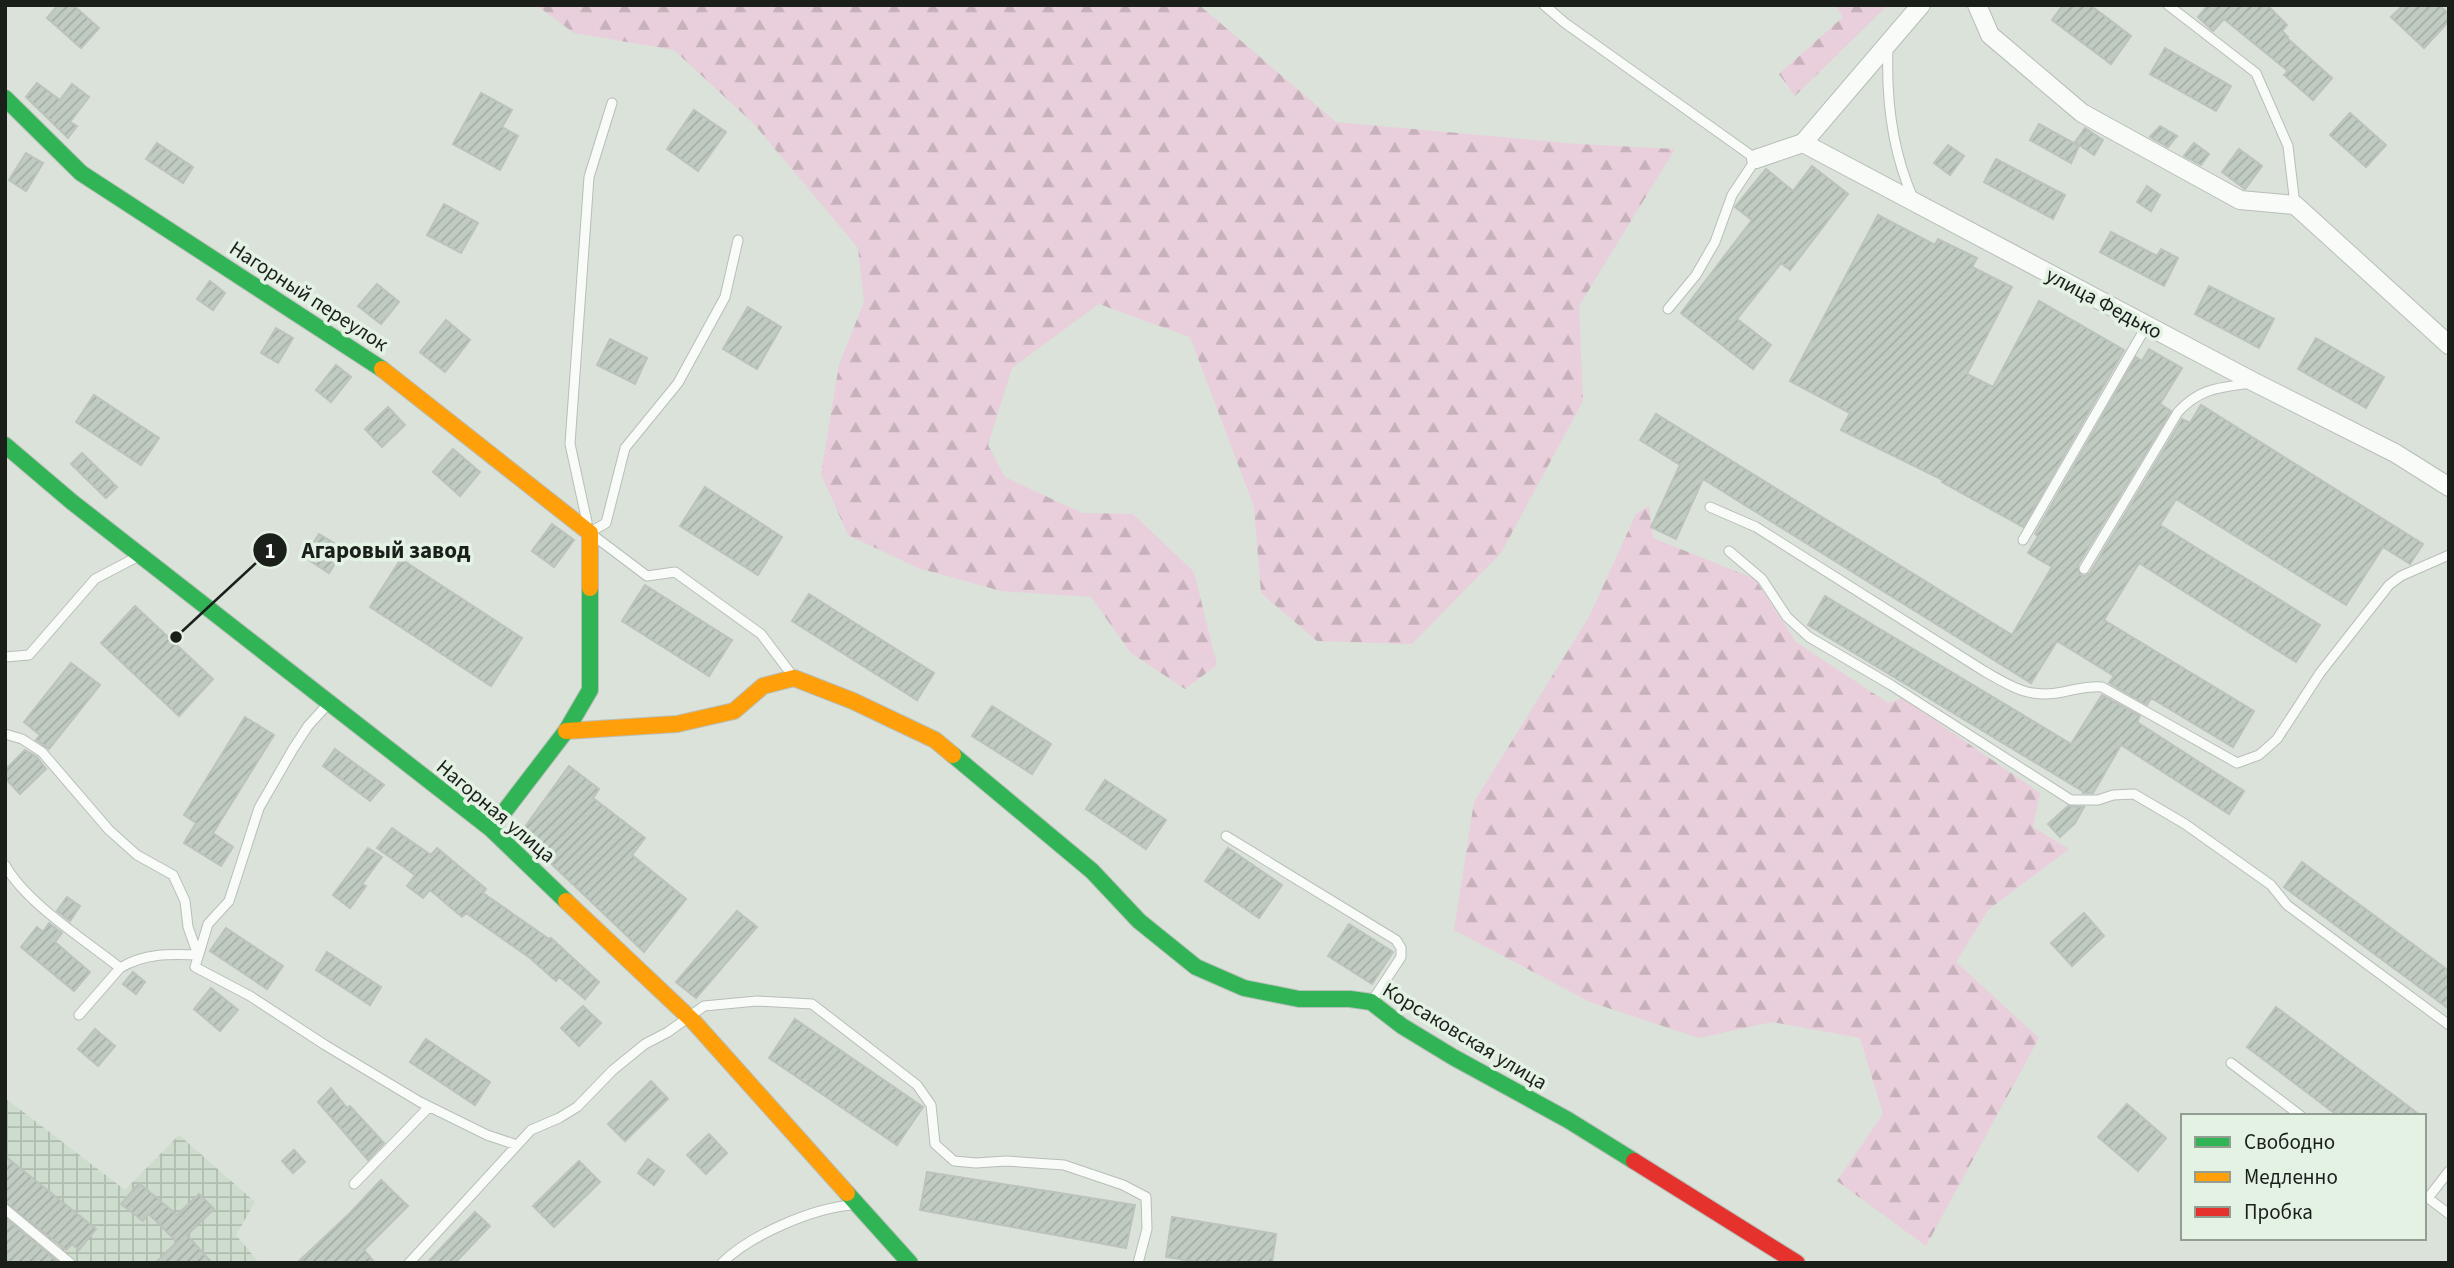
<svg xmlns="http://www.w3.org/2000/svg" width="2454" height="1268" viewBox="0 0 2454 1268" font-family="'Source Sans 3',sans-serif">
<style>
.industrial{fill:url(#industrial-grid)}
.forest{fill:url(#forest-firs)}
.building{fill:url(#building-hatch);stroke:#bcc2bc;stroke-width:2}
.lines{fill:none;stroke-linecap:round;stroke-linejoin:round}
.lane-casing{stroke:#b8beb8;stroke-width:11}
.street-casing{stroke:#b8beb8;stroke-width:20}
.fast-casing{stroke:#b8beb8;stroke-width:18}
.slow-casing{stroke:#b8beb8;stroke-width:18}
.jam-casing{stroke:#b8beb8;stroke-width:18}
.lane{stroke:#f9fbf9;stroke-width:9}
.street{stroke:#f9fbf9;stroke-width:18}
.fast{stroke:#30b455;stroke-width:16}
.slow{stroke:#ff9f0a;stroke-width:16}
.jam{stroke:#e5322d;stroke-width:16}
.labels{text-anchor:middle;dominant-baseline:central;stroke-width:7;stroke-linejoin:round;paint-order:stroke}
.street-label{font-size:21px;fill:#1a1f1a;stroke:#e4f2e4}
.leader{fill:none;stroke:#1a1f1a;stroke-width:2.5}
.callout-dot{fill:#1a1f1a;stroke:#e4f2e4;stroke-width:2.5}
.mark-label{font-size:21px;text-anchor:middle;font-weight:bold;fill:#fff}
.callout-label{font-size:23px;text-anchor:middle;font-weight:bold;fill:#1a1f1a;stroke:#e4f2e4;stroke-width:7;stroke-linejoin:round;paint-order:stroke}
</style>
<defs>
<pattern id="industrial-grid" width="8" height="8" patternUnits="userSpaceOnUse" patternTransform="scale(1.75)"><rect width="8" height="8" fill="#cddccd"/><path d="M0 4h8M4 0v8" fill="none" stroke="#afbcaf"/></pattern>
<pattern id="forest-firs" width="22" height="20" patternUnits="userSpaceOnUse" patternTransform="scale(1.75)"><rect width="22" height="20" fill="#e9cfdb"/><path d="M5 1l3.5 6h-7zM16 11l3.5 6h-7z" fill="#c7b1bb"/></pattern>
<pattern id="building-hatch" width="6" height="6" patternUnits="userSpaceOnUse" patternTransform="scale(1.75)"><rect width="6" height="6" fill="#c0cbc1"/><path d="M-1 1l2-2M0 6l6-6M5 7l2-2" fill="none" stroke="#a4aea5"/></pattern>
</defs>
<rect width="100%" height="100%" fill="#dae2da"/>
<path class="industrial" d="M5,1098L125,1190L179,1135L255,1202L236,1235L259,1263H5Z"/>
<path class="forest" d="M536,5H1199L1336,122L1578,144L1675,149L1579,306L1583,401L1501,553L1412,644L1317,641L1261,593L1254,507L1190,337L1099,304L1012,368L988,445L1005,477L1082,513L1133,514L1194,572L1217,665L1185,689L1131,653L1091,597L1001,591L918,568L848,535L821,474L839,365L864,302L858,248L754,124L674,50L574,33Z
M1835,5H1888L1795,96L1779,74L1843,17Z
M1649,506L1653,538L1755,579L1796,642L1888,703L1902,698L2040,793L2033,827L2069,849L1988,910L1956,962L2039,1038L1926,1246L1837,1181L1883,1114L1860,1038L1772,1022L1699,1038L1590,1002L1454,930L1474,802L1590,615L1636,514Z"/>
<path class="building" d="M58,5H73L99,28L81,48L47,18Z
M2063,5H2090L2131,36L2111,64L2052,20Z
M2208,5H2267L2287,25L2282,31L2288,37L2287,38L2332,78L2313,100L2284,75L2288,71L2224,19L2213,31L2198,17Z
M2403,5H2439L2449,14V21L2424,48L2391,17Z
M2165,48L2231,86L2216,111L2150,74Z
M37,83L60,100L72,84L89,97L70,122L77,126L68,138L26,97Z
M481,93L512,110L502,127L518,136L500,170L453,144Z
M694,110L726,132L698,171L667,149Z
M2350,113L2386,145L2366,167L2330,135Z
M2039,124L2079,146L2071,163L2030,140Z
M2160,126L2177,136L2168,147L2150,137Z
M2085,128L2103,140L2094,155L2075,142Z
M157,143L193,167L183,183L146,159Z
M2194,143L2209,154L2201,165L2184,156Z
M1948,145L1964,156L1950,175L1934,163Z
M2239,149L2262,166L2245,189L2222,172Z
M26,153L43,163L26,191L9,180Z
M1996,159L2065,195L2053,219L1984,182Z
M1812,166L1848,194L1790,270L1781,263L1737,319L1771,345L1753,369L1681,313L1752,220L1735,207L1766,169L1793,191Z
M2147,186L2160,195L2151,211L2137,202Z
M444,204L478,223L461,253L427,235Z
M1878,215L1935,245L1938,239L1977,258L1972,267L2012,287L1967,374L1993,387L2039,301L2124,350L2023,527L1942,482L1943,480L1841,430L1850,413L1790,381Z
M2111,232L2157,256L2161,249L2178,258L2164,286L2100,252Z
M210,281L225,293L213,310L197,299Z
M377,284L399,302L381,324L358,306Z
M2209,286L2274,319L2259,348L2195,314Z
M748,307L781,327L757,369L723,349Z
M446,320L470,340L445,372L420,352Z
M276,328L293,338L278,363L261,353Z
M2316,338L2384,377L2366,408L2298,369Z
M610,339L647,358L635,384L597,365Z
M2149,349L2182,368L2160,404L2171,411L2078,565L2080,575L2085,576L2090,573L2182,419L2190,423L2201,405L2423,544L2410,564L2383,547L2346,605L2176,499L2160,525L2320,625L2296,662L2139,563L2104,620L2254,711L2233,747L2151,698L2147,705L2109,683L2114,676L2057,641L2031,683L1703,479L1676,539L1651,527L1680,465L1640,440L1656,414L2012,635L2052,567L2028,553L2038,536L2035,534L2136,357L2142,361Z
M336,365L351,377L331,402L316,390Z
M94,395L159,438L141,465L76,422Z
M388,407L405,425L382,447L365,429Z
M453,449L480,472L460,496L433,472Z
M82,453L117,487L106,498L71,464Z
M705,487L782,537L758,575L680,526Z
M552,524L574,540L554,567L532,551Z
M319,534L344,549L329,573L304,557Z
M401,559L522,638L491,686L370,607Z
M645,585L732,640L709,676L622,621Z
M809,594L934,673L917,700L792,621Z
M1825,596L2071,744L2102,695L2140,716L2137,722L2244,791L2229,814L2121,745L2093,793H2082L2084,792L1808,625Z
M135,606L213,679L179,716L101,643Z
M71,663L100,685L49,749L36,740L40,735L24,722Z
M992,706L1051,744L1032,774L972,736Z
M245,717L274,735L213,833L233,847L221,866L184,843L196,823L184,815Z
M335,749L384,785L370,801L323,766Z
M25,750L37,757L46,769L20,794L5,778V770Z
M569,766L599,789L593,798L645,838L632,855L686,899L644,952L520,834Z
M1105,780L1166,820L1146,849L1086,809Z
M2068,806L2084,807L2075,823L2060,837L2048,824Z
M392,828L431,855L437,848L486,889L483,893L549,939L551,938L599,982L585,999L559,977L556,981L530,958L466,913L462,917L430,890L423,898L407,886L415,875L377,848Z
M368,848L382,857L362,884L366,886L350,908L333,895Z
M1228,848L1282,885L1259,918L1205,881Z
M2302,862L2449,971V1009L2284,887Z
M67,897L80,906L70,921L57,911Z
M737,911L757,927L696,998L676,982Z
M2084,913L2104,936L2072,966L2051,943Z
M49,923L62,933L55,942L90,972L74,991L21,947L37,927L43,932Z
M1349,924L1393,952L1372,984L1328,956Z
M226,928L283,966L267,989L210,951Z
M327,952L381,987L370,1005L316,970Z
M133,972L145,982L136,994L123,984Z
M211,988L238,1010L220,1031L194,1009Z
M583,1006L601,1023L579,1046L561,1028Z
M2276,1007L2400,1100L2421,1116H2338L2247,1047Z
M795,1019L923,1107L897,1145L769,1058Z
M95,1029L115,1046L98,1066L78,1049Z
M426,1039L490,1082L475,1105L410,1062Z
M651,1081L668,1099L625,1141L608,1124Z
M331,1088L347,1108L350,1106L384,1143L368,1160L318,1102Z
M2127,1104L2166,1138L2138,1171L2098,1137Z
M709,1134L727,1153L706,1174L687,1155Z
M294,1150L305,1162L293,1173L282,1161Z
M5,1156L96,1229L79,1250L72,1244L66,1250L5,1202Z
M648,1159L664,1171L654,1185L638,1173Z
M579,1161L600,1182L554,1227L533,1206Z
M927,1172L1135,1205L1126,1248L920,1210Z
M381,1180L408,1206L364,1250L375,1263H297L350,1213Z
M139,1183L177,1215L199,1194L214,1209L187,1235L212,1263H155L177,1242L149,1214L143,1221L121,1204Z
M475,1212L490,1226L455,1263H427Z
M1172,1217L1276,1234L1272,1263H1204L1166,1257Z
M5,1218L56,1260L54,1263H11L5,1258Z"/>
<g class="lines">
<g class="lane-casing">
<path id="lane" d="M1544,5L1565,23L1756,159L1732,195L1715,242L1696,275L1668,309
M2168,5L2256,73L2288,146L2295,205
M1888,47C1886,98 1892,151 1913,198
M1710,507L1756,527L1984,671C2012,687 2029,699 2063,692C2079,689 2084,686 2102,687L2237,763L2259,755L2277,739L2320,673L2389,585L2401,576L2449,555
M587,522L570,444L589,177L612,103
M592,531L606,523L625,448L678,383L725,297L738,240
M594,536L647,576L675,572L761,634L792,675
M2023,540L2147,325
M1729,551L1762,579L1787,617L1809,637L1891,685L2071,800H2098L2113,795L2134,794L2185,824L2271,885L2287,905L2449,1025
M2084,569L2178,412C2201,387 2220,388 2251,383
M5,657L29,655L95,579L135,558
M328,704L308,726L293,749L259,808L229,901L208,924L195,967L250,996L325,1045L420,1102L487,1135L517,1145
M5,734L22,739L42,752L109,830L137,855L173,875L185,901L188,927L198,955C169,954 145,953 120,968C85,940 26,903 5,865
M1226,836L1396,940L1401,948V957L1372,1001
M79,1015L120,968
M2231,1063L2301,1116
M2449,1171L2428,1198L2449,1214
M354,1184L429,1107
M5,1209L70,1263
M409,1263L531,1130L559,1118L577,1107L613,1070L645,1044L668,1032L704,1006L757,1001L812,1004L917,1085L931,1105L935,1144L954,1161L976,1163L1006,1161L1064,1165L1123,1185L1146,1197L1147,1229L1138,1263
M722,1263C750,1235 813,1208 852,1205"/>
</g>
<g class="street-casing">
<path id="street" d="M1977,5L1990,35L2082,113L2240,200L2295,205L2449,345
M1803,143L1921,5
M1756,159L1803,143L2254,382L2395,453L2449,487"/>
</g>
<g class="fast-casing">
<path id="fast" d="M5,98L81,173L382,369
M5,445L72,502L491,829L566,901
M953,755L1092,871L1139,921L1196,967L1244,988L1299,999H1350L1371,1002L1402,1026L1453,1057L1568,1120L1634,1161
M491,829L566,731L590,690V588
M847,1193L910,1263"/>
</g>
<g class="slow-casing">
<path id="slow" d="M382,369L590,533V588
M566,731L677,724L734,711L763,686L794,678L853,701L935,740L953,755
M566,901L694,1022L847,1193"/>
</g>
<g class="jam-casing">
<path id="jam" d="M1634,1161L1797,1263"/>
</g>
<use href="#lane" class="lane"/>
<use href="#street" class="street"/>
<use href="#fast" class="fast"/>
<use href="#slow" class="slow"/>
<use href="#jam" class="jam"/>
</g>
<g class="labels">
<g class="street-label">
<text transform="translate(309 296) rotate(33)">Нагорный переулок</text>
<text transform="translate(2104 303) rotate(28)">улица Федько</text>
<text transform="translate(496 811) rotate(40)">Нагорная улица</text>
<text transform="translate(1465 1036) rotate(31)">Корсаковская улица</text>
</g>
</g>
<path class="leader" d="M176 637L270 550"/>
<g class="callout-dot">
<circle cx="176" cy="637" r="7"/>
<circle cx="270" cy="550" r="18"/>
</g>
<g class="mark-label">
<text x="270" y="558">1</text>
</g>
<g class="callout-label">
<text x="386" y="558">Агаровый завод</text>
</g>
<rect width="2454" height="1268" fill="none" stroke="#1a1f1a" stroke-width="14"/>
<rect x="2181" y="1114" width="245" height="126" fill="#e4f2e4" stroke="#939e93" stroke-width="2"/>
<rect x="2195" y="1137" width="35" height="10" fill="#30b455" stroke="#939e93" stroke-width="2"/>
<text x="2244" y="1149" font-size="21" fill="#1a1f1a">Свободно</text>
<rect x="2195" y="1172" width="35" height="10" fill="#ff9f0a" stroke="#939e93" stroke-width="2"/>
<text x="2244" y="1184" font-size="21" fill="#1a1f1a">Медленно</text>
<rect x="2195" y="1207" width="35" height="10" fill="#e5322d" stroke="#939e93" stroke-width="2"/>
<text x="2244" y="1219" font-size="21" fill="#1a1f1a">Пробка</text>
</svg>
